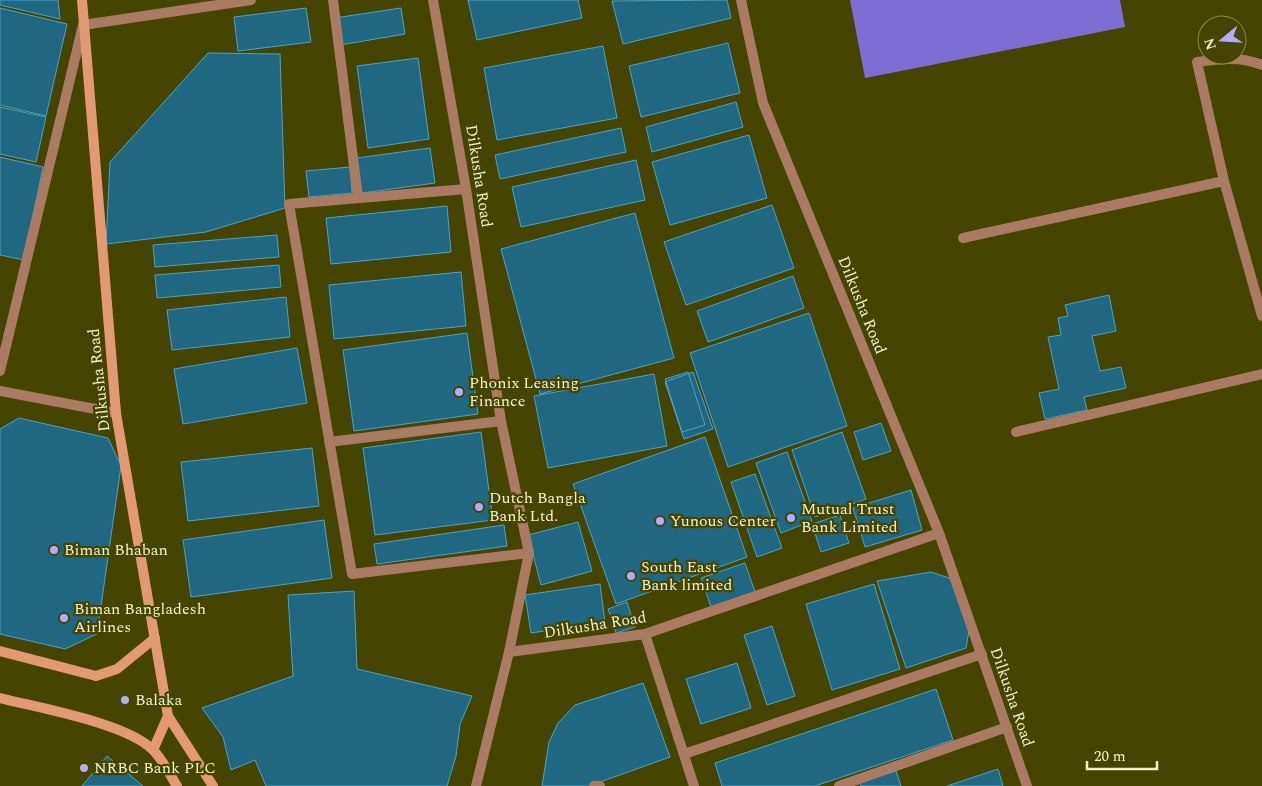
<svg xmlns="http://www.w3.org/2000/svg" width="1262" height="786" viewBox="0 0 1262 786" font-family="Spectral,serif">
<style>
.water{fill:#7e6ed4}
.building{fill:#206782;stroke:#4aa4c9}
.lines{fill:none;stroke-linecap:round;stroke-linejoin:round}
.service{stroke:#a97b63;stroke-width:10}
.minor{stroke:#a97b63;stroke-width:10}
.tertiary{stroke:#a97b63;stroke-width:10}
.secondary{stroke:#e39a74;stroke-width:10}
.poi-dot{fill:#b4acf9;stroke:#454401;stroke-width:2}
.labels{text-anchor:middle;dominant-baseline:central;stroke-width:4.5;stroke-linejoin:round;paint-order:stroke}
.street-label{font-size:16px;fill:#f1f2cb;stroke:#454401}
.poi-label{font-size:16px;fill:#f1f2cb;stroke:#454401;text-anchor:start}
</style>
<rect width="100%" height="100%" fill="#454401"/>
<path class="water" d="M850,0H1120L1125,27L865,78Z"/>
<path class="building" d="M0,0H58L60,19L0,5Z
M468,0H578L582,18L477,40Z
M727,0L731,18L623,44L612,1Z
M0,8L67,24L46,116L0,105Z
M306,8L311,42L238,51L234,17Z
M401,8L405,34L340,45L335,18Z
M728,43L740,93L641,117L629,66Z
M603,46L617,118L497,140L484,68Z
M208,53L280,54L285,208L206,232L106,244L110,162Z
M418,58L429,139L368,148L357,66Z
M736,102L743,127L652,152L646,127Z
M0,107L46,117L36,162L0,154Z
M621,128L626,152L500,179L495,155Z
M749,135L767,198L670,225L652,162Z
M430,148L435,183L362,193L357,158Z
M0,157L43,167L24,260L0,255Z
M636,160L645,200L521,227L512,187Z
M350,167L352,193L309,197L306,171Z
M772,205L794,268L686,305L664,242Z
M447,206L451,252L331,264L326,218Z
M635,213L674,358L540,394L501,249Z
M277,235L279,257L155,267L153,245Z
M279,265L281,287L157,298L155,275Z
M461,272L466,326L334,339L329,285Z
M793,276L804,308L708,342L697,311Z
M1109,295L1116,331L1092,336L1100,371L1121,367L1126,388L1084,397L1087,410L1045,419L1039,393L1059,389L1048,337L1061,335L1058,318L1068,316L1065,305Z
M286,297L290,337L172,350L167,310Z
M809,313L847,426L728,467L690,353Z
M467,333L478,414L354,431L343,350Z
M297,348L307,403L183,424L174,369Z
M688,372L705,425L682,432L665,379Z
M693,372L713,429L684,439L665,382Z
M654,374L667,446L548,468L534,396Z
M19,418L108,438L121,466L97,634L65,649L0,634V429Z
M881,423L891,451L863,460L854,432Z
M481,432L493,520L375,535L363,448Z
M842,432L866,499L815,517L792,450Z
M705,437L747,557L616,604L573,484Z
M312,448L319,506L188,521L181,462Z
M787,452L812,521L781,533L756,463Z
M755,474L782,548L757,557L731,482Z
M911,490L922,530L865,547L853,508Z
M840,515L849,543L821,552L812,524Z
M324,520L332,578L191,597L183,540Z
M578,522L592,571L541,585L528,535Z
M504,525L507,546L377,564L374,544Z
M745,563L755,592L711,607L701,578Z
M931,572L955,580L969,631L966,648L906,668L877,581Z
M600,584L605,622L531,633L525,595Z
M874,584L900,669L832,690L806,604Z
M354,591L357,669L472,696L460,724L456,756L447,786H266L255,760L231,770L223,737L202,708L293,676L288,595Z
M627,602L635,627L616,633L608,609Z
M772,626L795,696L767,705L744,635Z
M737,663L751,708L701,724L686,679Z
M643,683L670,757L589,786H542L549,742L558,723L575,705Z
M936,689L953,740L815,786H722L715,763Z
M107,756L143,786H82Z
M998,769L1003,786H947Z
M896,771L901,786H861L860,782Z"/>
<g class="lines">
<path class="service" d="M1262,65C1242,56 1218,59 1197,62L1224,181L1262,316
M963,238L1224,181
M1016,432L1262,374
M594,786H600"/>
<path class="minor" d="M333,0L358,198
M466,189L289,204L352,574L529,553
M0,371L83,25L251,0
M0,391L116,413
M329,442L501,421
M645,634L694,786
M509,652L645,634L939,533
M684,754L982,654
M839,786L1007,727"/>
<path class="tertiary" d="M433,0L466,189L501,421L529,553L509,652L476,786
M741,0L763,103L939,533L1027,786"/>
<path class="secondary" d="M82,0L116,413L168,716L153,750
M0,651L96,676L117,669L155,638
M0,698C39,708 126,723 153,750C163,760 170,775 177,786
M168,716L213,786"/>
</g>
<g class="poi-dot">
<circle cx="459" cy="392" r="5"/>
<circle cx="479" cy="507" r="5"/>
<circle cx="791" cy="518" r="5"/>
<circle cx="660" cy="521" r="5"/>
<circle cx="54" cy="550" r="5"/>
<circle cx="631" cy="576" r="5"/>
<circle cx="64" cy="618" r="5"/>
<circle cx="125" cy="700" r="5"/>
<circle cx="84" cy="768" r="5"/>
</g>
<g class="labels">
<g class="street-label">
<text transform="translate(479 176) rotate(81)">Dilkusha Road</text>
<text transform="translate(862 305) rotate(68)">Dilkusha Road</text>
<text transform="translate(99 380) rotate(-96)">Dilkusha Road</text>
<text transform="translate(595 625) rotate(-9)">Dilkusha Road</text>
<text transform="translate(1012 697) rotate(71)">Dilkusha Road</text>
</g>
<g class="poi-label">
<text x="469" y="383">Phonix Leasing<tspan x="469" dy="18">Finance</tspan></text>
<text x="489" y="498">Dutch Bangla<tspan x="489" dy="18">Bank Ltd.</tspan></text>
<text x="801" y="509">Mutual Trust<tspan x="801" dy="18">Bank Limited</tspan></text>
<text x="670" y="521">Yunous Center</text>
<text x="64" y="550">Biman Bhaban</text>
<text x="641" y="567">South East<tspan x="641" dy="18">Bank limited</tspan></text>
<text x="74" y="609">Biman Bangladesh<tspan x="74" dy="18">Airlines</tspan></text>
<text x="135" y="700">Balaka</text>
<text x="94" y="768">NRBC Bank PLC</text>
</g>
</g>
<g transform="translate(1222 40) rotate(252)"><circle r="24" fill="#454401" stroke="#8a8a52"/>
<path d="M0-4L9 19L0 12L-9 19Z" fill="#b4acf9"/>
<text y="-8" font-size="14" font-weight="bold" text-anchor="middle" fill="#f1f2cb">N</text>
</g>
<path d="M1087 761v8h70v-8" fill="none" stroke="#f1f2cb" stroke-width="2.5"/>
<text x="1094" y="761" font-size="15" fill="#f1f2cb" stroke="#454401" stroke-width="4" paint-order="stroke">20 m</text>
</svg>
